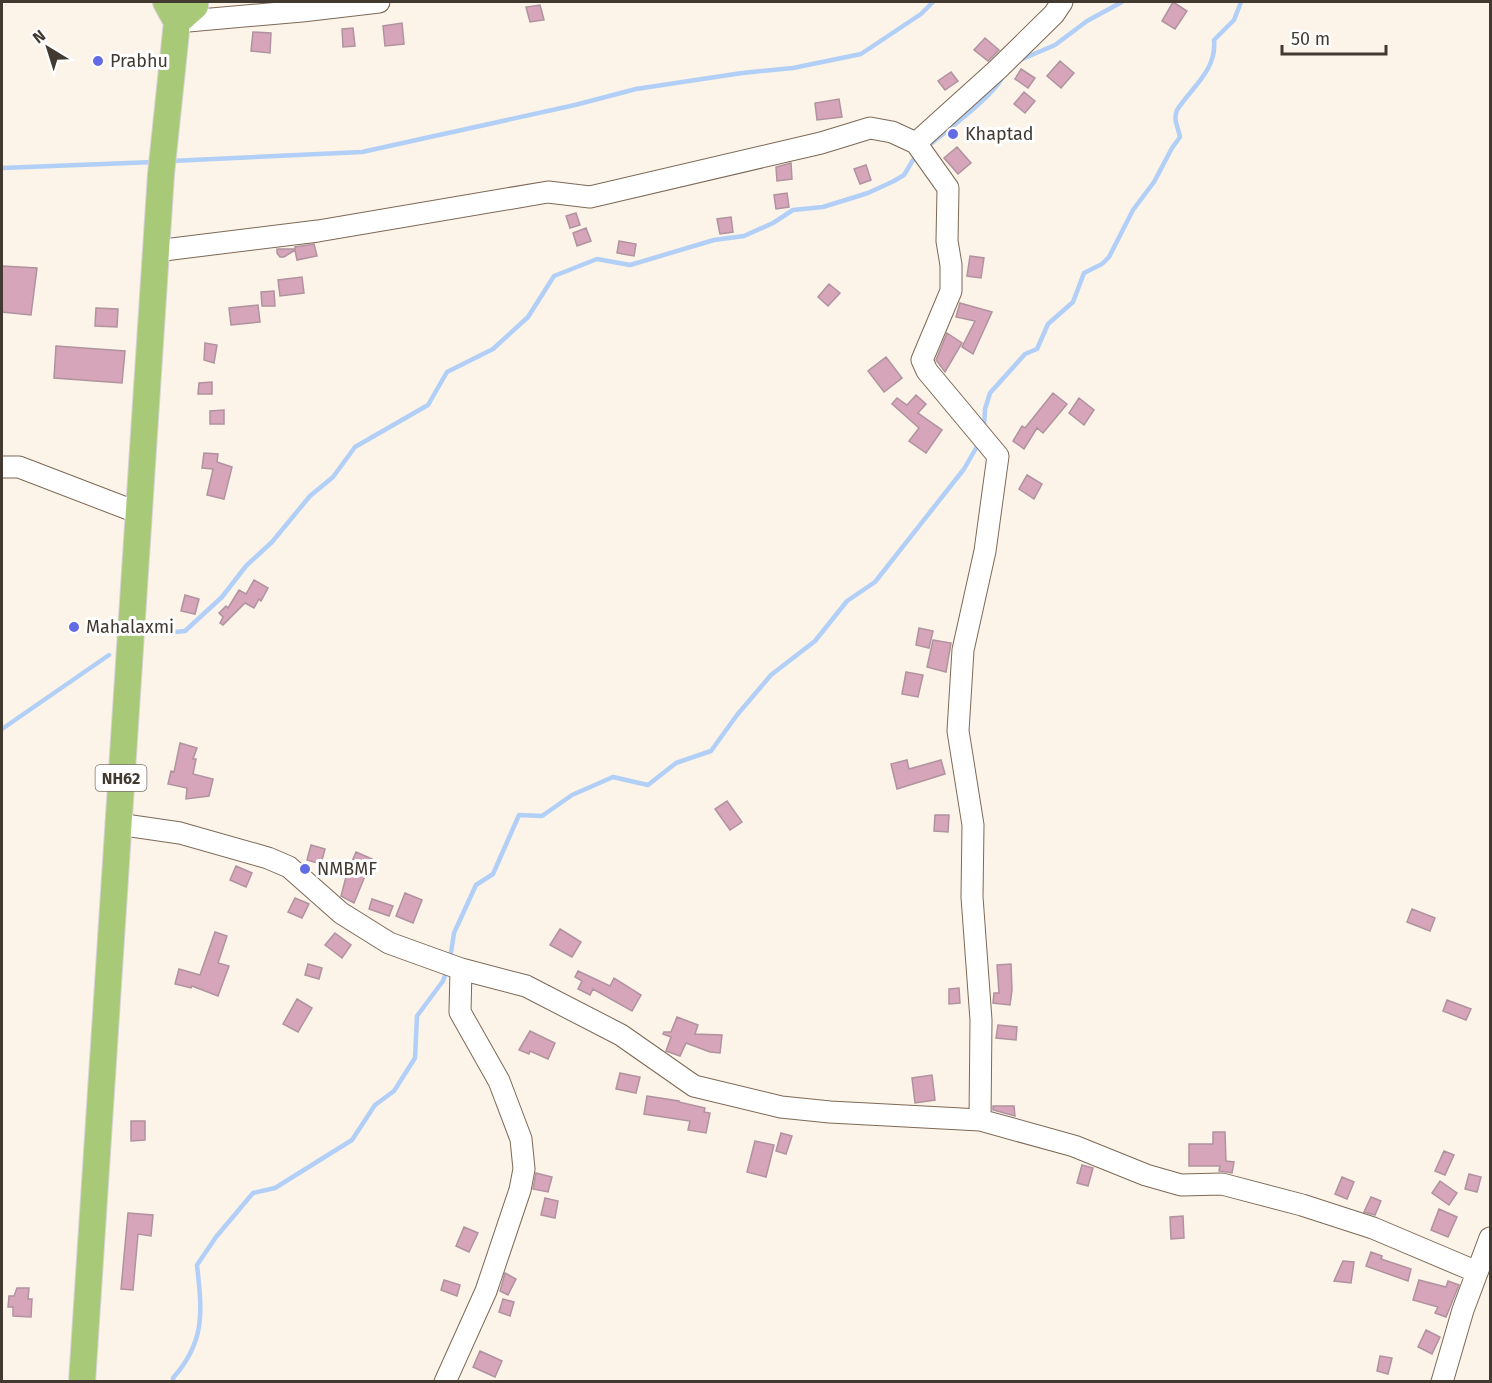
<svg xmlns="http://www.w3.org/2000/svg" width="1492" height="1383" viewBox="0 0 1492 1383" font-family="'Fira Sans',sans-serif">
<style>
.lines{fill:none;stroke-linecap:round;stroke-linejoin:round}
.stream{stroke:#b1cff7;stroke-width:4.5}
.building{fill:#d6a5b9;stroke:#b0939f;stroke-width:1.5}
.minor-casing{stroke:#7d6955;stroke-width:23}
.major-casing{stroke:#d5d3d1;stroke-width:28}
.minor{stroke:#fff;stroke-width:21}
.major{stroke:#a8c978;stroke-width:26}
.poi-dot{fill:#626ce4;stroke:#fff;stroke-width:2}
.labels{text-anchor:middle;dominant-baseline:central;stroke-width:6;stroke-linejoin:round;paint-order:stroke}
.shield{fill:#fff;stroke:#7b746e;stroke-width:1.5}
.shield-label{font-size:16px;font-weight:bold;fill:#423930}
.poi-label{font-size:18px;fill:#423930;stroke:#fff;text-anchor:start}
</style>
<rect width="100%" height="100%" fill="#fcf3e9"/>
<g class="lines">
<path class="stream" d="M1020,60L1055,45L1087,21L1122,2
M927,147C946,131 992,97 1002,78
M171,161L362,152L575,105L636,89L742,73L793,68L861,54L921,14L933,2
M2,168L154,162
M984,429L985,409L990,393L1025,354L1037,349L1048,324L1073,302L1084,273L1102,264L1109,257L1133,210L1154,182L1172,148L1180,137C1178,126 1173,121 1177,110C1192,87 1217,70 1214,40L1234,20L1241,2
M154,634L185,631L222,597L246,566L272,542L310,496L333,477L355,447L428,405L447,372L493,349L528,317L554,276L597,259L630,265L714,240L744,236L773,223L793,210L823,207L868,193L894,181L904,175L913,160L919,155
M2,729L109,655
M450,959L454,933L476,885L493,874L519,815L542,816L572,795L613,777L648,785L676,763L711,751L737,715L771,675L815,641L847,601L875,582L964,469L979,443
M173,1382V1378C206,1341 202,1311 197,1265L216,1237L253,1193L275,1188L352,1140L375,1105L394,1091L415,1058L417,1016L443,981L447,970"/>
</g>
<path class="building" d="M1173,2L1187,11L1175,29L1162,21Z
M540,5L544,20L530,22L526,7Z
M402,23L404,44L385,46L383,26Z
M353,28L355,46L343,47L342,29Z
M253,32L271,33L270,53L251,51Z
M985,38L999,50L988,61L974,50Z
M1060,61L1074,73L1061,88L1047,76Z
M1021,69L1035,78L1028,88L1015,79Z
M951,72L958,81L945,90L938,81Z
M1024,92L1035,101L1025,113L1014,104Z
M839,99L842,117L817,120L815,103Z
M957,147L971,163L958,174L944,158Z
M791,163L792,179L777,181L776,167Z
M866,165L871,180L860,184L854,169Z
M787,193L789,207L776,209L774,195Z
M576,213L580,225L570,228L566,216Z
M731,217L733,232L720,234L717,219Z
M586,228L591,241L577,246L573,233Z
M619,241L636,244L634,256L617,253Z
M314,244L317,256L297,260L295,250L284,257H280L277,253V249H295V247Z
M970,256L984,258L981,278L967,276Z
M2,266L37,268L31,315L2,312Z
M302,277L304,293L280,296L278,280Z
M829,284L840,293L828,306L818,297Z
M274,291L275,306H262L261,292Z
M960,303L992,312L973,354L962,347L975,321L956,317Z
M258,305L260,322L231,325L229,308Z
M96,308L118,309L117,327L95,326Z
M947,333L962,343L945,372L936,360Z
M205,343L217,345L214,363L204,360Z
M56,346L125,351L122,383L54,378Z
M886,357L902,378L884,392L868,371Z
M212,382V394H198L199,383Z
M1053,393L1067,404L1043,433L1037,428L1024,449L1013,441L1022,426L1025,428Z
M916,395L926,404L918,413L942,430L926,453L909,441L919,428L892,404L897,398L907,405Z
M1079,398L1094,410L1084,425L1069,413Z
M224,410V424H210V411Z
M204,453L218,454L217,462L232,467L224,499L207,495L213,469L202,468Z
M1027,475L1042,484L1034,499L1019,489Z
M254,580L268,588L261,601L259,599L254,608L245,603L223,625L220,623L223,617L219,613L226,606L228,608L239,590L246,594Z
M185,595L199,599L195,614L181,611Z
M919,628L933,631L929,648L916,645Z
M933,640L951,643L946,672L927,667Z
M906,672L923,675L918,697L902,694Z
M180,743L197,748L193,759H196L193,774L213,779L209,796L186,799L187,788L168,784L171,771L174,772Z
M907,760L909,769L941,760L945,774L897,789L891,764Z
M727,801L742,822L730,830L715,809Z
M935,815H949L948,832L934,831Z
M311,845L325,849L321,864L307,860Z
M356,852L372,859L354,903L341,896L347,873Z
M236,866L252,873L246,887L230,880Z
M405,893L422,900L413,923L396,916Z
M295,898L309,904L302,918L288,912Z
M372,899L393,906L389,916L369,909Z
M1412,909L1435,918L1430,931L1407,922Z
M560,929L581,942L572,957L550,945Z
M215,932L227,936L218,963L229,966L218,996L192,986L191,988L175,984L179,969L200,975Z
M335,933L351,945L342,958L325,945Z
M308,964L322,968L319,979L305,975Z
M1011,964L1012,990L1010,1005L993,1003L994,993H999L997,965Z
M578,971L610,986L614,978L641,995L632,1011L593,989L590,995L578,989L582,981L575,977Z
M959,988L960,1003L949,1004V989Z
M297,999L312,1008L298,1032L283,1024Z
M1447,1000L1471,1009L1466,1020L1443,1011Z
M677,1017L698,1025L695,1034L722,1035L720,1053L710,1052L686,1043L680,1056L666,1051L671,1037L663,1034L664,1032H671Z
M998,1025L1017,1027L1016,1040L996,1038Z
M530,1031L555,1043L548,1059L530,1051L529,1054L519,1050Z
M620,1073L640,1077L636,1093L616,1089Z
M932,1075L935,1100L915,1103L912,1078Z
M647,1096L679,1101V1102L705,1108L704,1112L710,1113L706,1133L688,1130L690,1121L644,1114Z
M993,1106H1014L1015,1116L993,1110Z
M131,1121H145V1140L131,1141Z
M1213,1132H1225L1226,1161L1234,1162L1232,1173L1219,1171L1220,1166H1189V1144H1213Z
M781,1133L792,1136L786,1154L776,1151Z
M755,1141L774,1145L766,1177L747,1172Z
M1444,1151L1454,1155L1445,1175L1435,1171Z
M1082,1165L1093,1168L1088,1186L1077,1183Z
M536,1173L552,1177L548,1192L533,1189Z
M1469,1174L1481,1177L1477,1192L1465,1189Z
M1342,1177L1354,1182L1347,1199L1335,1194Z
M1440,1181L1457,1193L1449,1205L1432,1193Z
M1371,1197L1381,1201L1375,1215L1364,1212Z
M545,1198L558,1201L555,1218L541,1215Z
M1439,1209L1457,1217L1448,1237L1431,1230Z
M128,1213L153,1215L151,1236L138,1234L133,1290L121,1289Z
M1183,1216L1184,1238L1171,1239L1170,1217Z
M464,1227L478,1233L469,1252L456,1246Z
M1371,1252L1382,1256L1381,1259L1411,1269L1408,1281L1366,1266Z
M1343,1261L1354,1262L1351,1283L1334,1281Z
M505,1273L516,1279L508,1295L500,1291Z
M444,1280L460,1285L457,1296L441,1290Z
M1419,1280L1446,1287L1448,1281L1459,1285L1446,1317L1435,1313L1438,1307L1413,1300Z
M17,1288H29L28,1299H32L31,1317L13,1316V1307H8L9,1296H14Z
M503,1299L514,1302L510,1316L499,1312Z
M1426,1330L1440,1337L1432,1354L1418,1347Z
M480,1351L502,1361L495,1377L473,1367Z
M1380,1356L1392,1358L1388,1374L1377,1371Z"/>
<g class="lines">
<g class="minor-casing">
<path id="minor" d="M177,22L302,11L379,2
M156,251L318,231L548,192L590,197L821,143L870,128L892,132L916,143
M2,467H19L139,513
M118,824L180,833L268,858L289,867L341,913L389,943L461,969L526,986L621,1035L694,1086L781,1107L830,1112L980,1120L1074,1146L1146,1175L1181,1185L1222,1184L1302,1205L1373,1228L1477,1272
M980,1120L981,1020L972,897L973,825L958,731L963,650L985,551L998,456L927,371L922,360L951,291V265L947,241L948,188L916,143L998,69L1054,14L1062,2
M445,1382L486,1291L520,1190L524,1169L521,1139L499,1081L460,1012L461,969
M1442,1382L1463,1310L1490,1238"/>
</g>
<g class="major-casing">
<path id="major" d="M177,22L195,6V2
M82,1382L161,174L177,22L166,2"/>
</g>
<use href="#minor" class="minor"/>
<use href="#major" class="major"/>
</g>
<g class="poi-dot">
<circle cx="98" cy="61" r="6"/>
<circle cx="953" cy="134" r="6"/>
<circle cx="74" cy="627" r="6"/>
<circle cx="305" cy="869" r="6"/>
</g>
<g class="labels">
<rect class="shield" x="95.5" y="765" width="51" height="26" rx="4.5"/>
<g class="shield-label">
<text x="121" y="778">NH62</text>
</g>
<g class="poi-label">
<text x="110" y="61">Prabhu</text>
<text x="965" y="134">Khaptad</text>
<text x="86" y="627">Mahalaxmi</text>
<text x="317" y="869">NMBMF</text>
</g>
</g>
<rect width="1492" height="1383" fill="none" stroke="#423930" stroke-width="6"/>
<g transform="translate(48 48) rotate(322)" stroke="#ffffff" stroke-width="4.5" paint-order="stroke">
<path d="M0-4.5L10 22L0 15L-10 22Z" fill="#423930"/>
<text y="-9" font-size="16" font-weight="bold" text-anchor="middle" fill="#423930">N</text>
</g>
<path d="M1282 45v9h104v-9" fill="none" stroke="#423930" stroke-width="3"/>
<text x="1291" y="45" font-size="18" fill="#423930" stroke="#ffffff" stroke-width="4.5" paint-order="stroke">50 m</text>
</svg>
